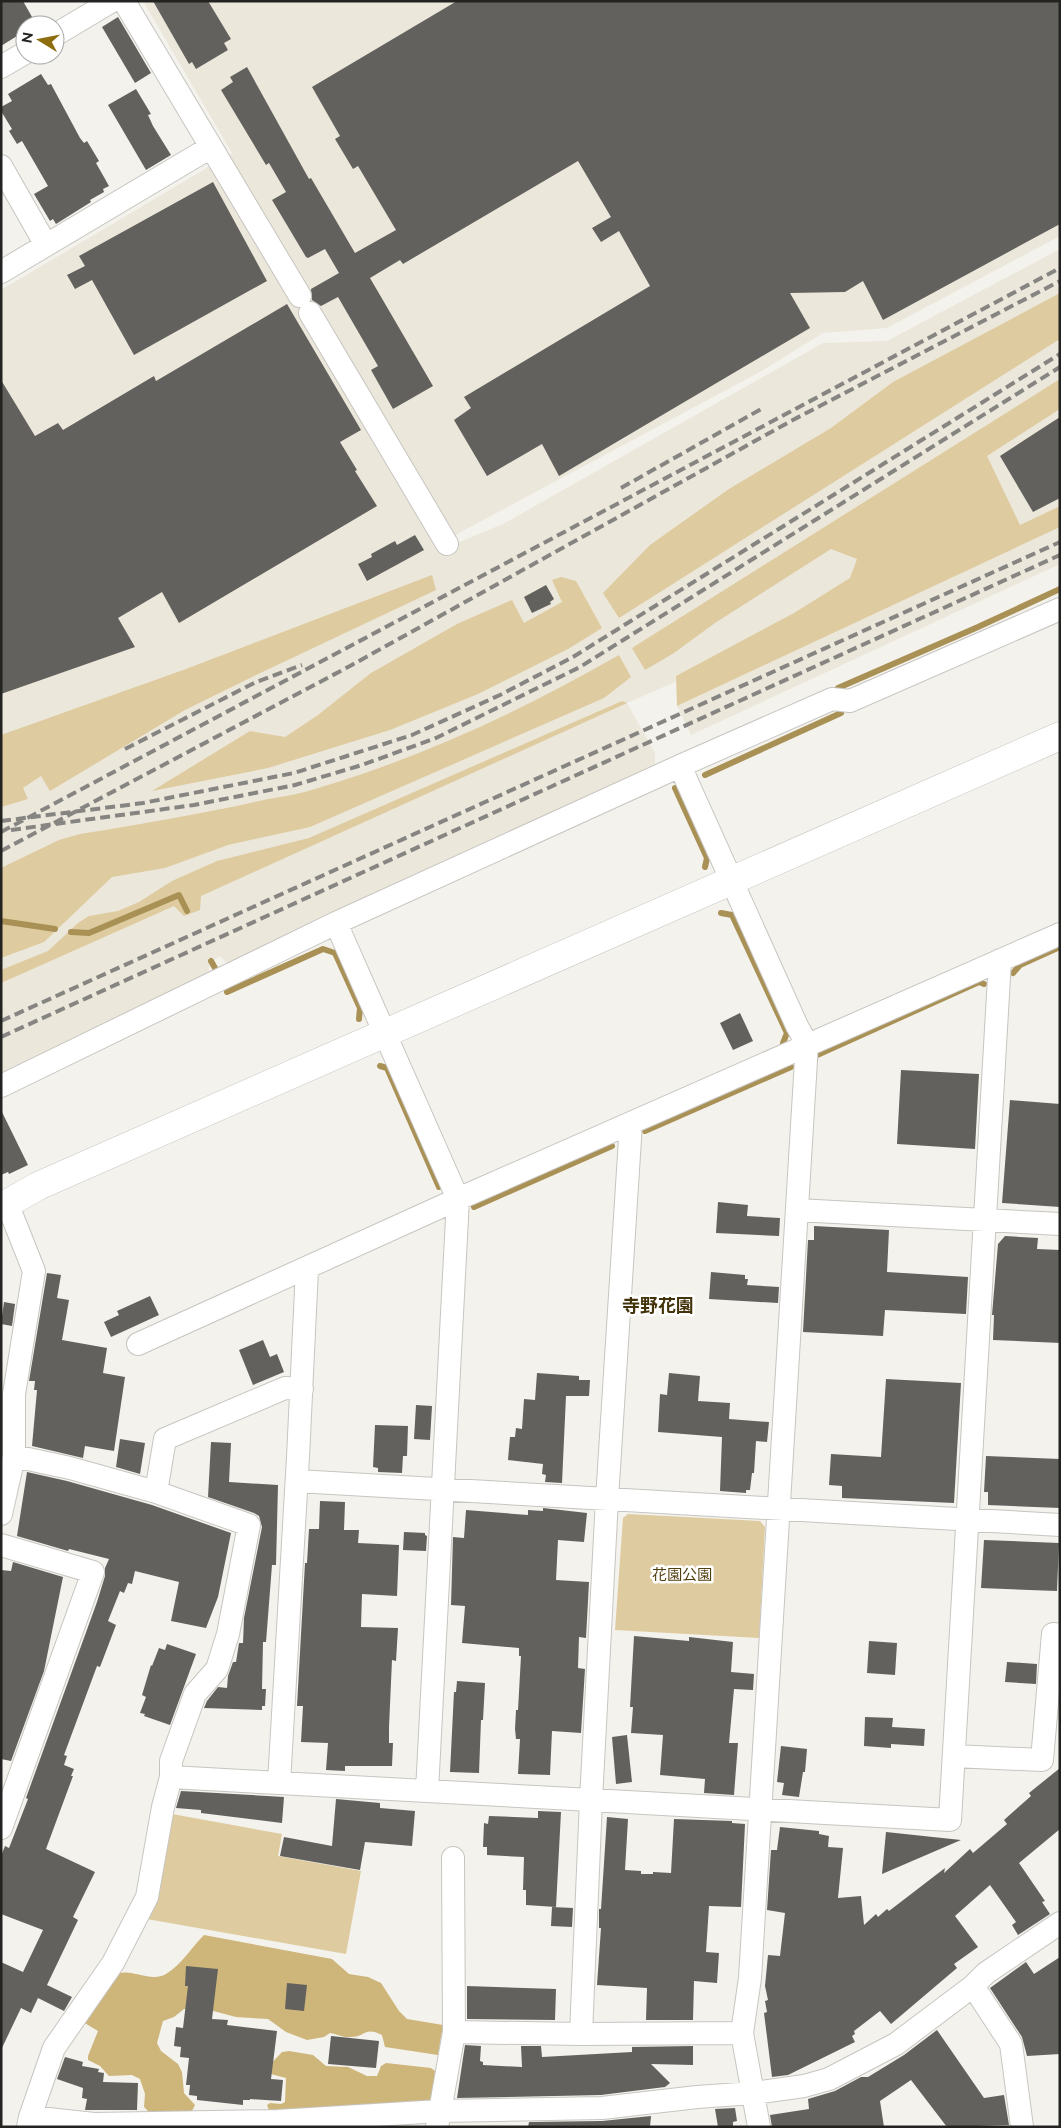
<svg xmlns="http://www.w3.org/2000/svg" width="1061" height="2128" viewBox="0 0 1061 2128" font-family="Raleway,'Noto Sans JP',sans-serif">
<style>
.built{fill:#ece7db}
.green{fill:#decb9f}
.forest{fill:#ceb57a}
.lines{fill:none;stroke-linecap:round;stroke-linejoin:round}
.stream{stroke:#a99156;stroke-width:6}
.building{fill:#62615d}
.minor-casing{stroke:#c7c5c0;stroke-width:24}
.tertiary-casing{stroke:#c7c5c0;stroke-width:29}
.minor{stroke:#fff;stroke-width:22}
.tertiary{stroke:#fff;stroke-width:28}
.rail{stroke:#868582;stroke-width:4;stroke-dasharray:10 5;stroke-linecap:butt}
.labels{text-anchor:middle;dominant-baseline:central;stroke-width:5;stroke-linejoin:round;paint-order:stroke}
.park-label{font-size:15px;fill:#503e0e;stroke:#fff}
.quarter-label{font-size:18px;font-weight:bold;fill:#42330a;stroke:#fff}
</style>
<rect width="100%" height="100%" fill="#f4f2ed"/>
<path class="built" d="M143,1H1060V236L887,328L823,333L760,372L459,533L435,552L503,524L823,343L887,341L1060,249V506L859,602L627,703L655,753V772L230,966L220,956L210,963L208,976L1,1073V290L232,153Z
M1060,527V564L691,735L677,706Z"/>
<path class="green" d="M1060,293V339L619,618L603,593L650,545L729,489L831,428L893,382Z
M1060,379V409L987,456L1020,525L1060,506V527L677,706L676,676L794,613L850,578L857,559L831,549L715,623L674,653L645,670L632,648Z
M432,575L436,590L252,677L185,710L50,791L41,776L23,788L28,799L1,807V735L186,669Z
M561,577L576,581L602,628L568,649L478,694L390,730L268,768L152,791L250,731L285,737L318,715L371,673L457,624L512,600L524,623L562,602L552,580Z
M619,655L631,677L604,698L310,827L228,845L165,868L112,877L44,942L1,958V868L59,840L80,834C140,824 200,814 259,801C278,797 297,795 315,789C421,758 523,710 619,655Z
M622,701L627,703L201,896L200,910L184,916L174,906L1,983V970L48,951L78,923L89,916L118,911L139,902L172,881L217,861L309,838Z
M628,1514L760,1521L765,1527L759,1638L615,1630L623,1518Z
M172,1814L282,1834L278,1856L361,1871L346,1954L141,1918Z"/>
<path class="forest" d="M204,1935L332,1959L349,1974L368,1977L381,1983L399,2011L407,2019L443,2025L438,2055L385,2047L382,2035C364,2026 366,2037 351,2037C344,2038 337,2034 330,2033L324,2037L307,2040L286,2032L268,2019L236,2017L202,2008L184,2009L174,2017L163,2021L157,2043L161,2051L178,2064L182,2072L184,2093L195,2105L191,2113L149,2112L144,2107L145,2094L140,2079L132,2075L109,2076L100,2066L88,2060V2056L98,2031L83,2022C90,2013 105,1982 113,1976C129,1965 149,1984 166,1974C181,1965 191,1948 204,1935Z
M289,2051L313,2055L326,2066L348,2067L367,2076H377L381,2066L386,2063L431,2068L435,2071L433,2101L269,2110L267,2105L270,2103L281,2104L285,2102L286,2078L267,2073V2068L282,2052Z"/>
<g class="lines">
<path class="stream" d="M838,688L978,627L1060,589
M705,775L841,713
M675,788L707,858L705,867
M721,913L732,915L787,1033L783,1043
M1,921L55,929
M71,932L89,933L179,895L187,911
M211,961L215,968
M1013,973L1020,965L1060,947
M227,992L323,949L335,953L360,1008L359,1019
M815,1056L979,982L984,984
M380,1066L387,1068L439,1187
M645,1131L791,1067
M474,1207L612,1146"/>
</g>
<path class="building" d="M1,1H23L36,24L25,25V31L1,46Z
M153,1H208L231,39L224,43L228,50L196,69L192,62L189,64Z
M457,1H1060V224L883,320L863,281L845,292L790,293L810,328L559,476L542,444L487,476L454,420L471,408L464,397L650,286L619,231L601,242L592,228L611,217L578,161L403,264L400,260L370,278L433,386L393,409L371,370L378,366L338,297L321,306L312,300L311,289L339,273L325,249L308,258L306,257L272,200L286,192L269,163L266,165L221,90L233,82L230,77L247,67L309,179L311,178L355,253L396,230L358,166L353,169L335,139L340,136L312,87Z
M118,17L151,73L135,83L102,27Z
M41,74L48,85L51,84L80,138L84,143L87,141L99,161L96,163L109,186L103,189L104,192L90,200L91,202L56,224L53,219L50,221L34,194L48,186L22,141L17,144L9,131L12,129L1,111V107L12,101L8,94Z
M136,89L151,114L148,115L153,126L171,155L146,170L108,105Z
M213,182L267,281L134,355L92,280L75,289L67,275L85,266L79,256Z
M287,304L361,430L340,442L357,470L355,471L377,506L179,623L162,592L118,618L135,647L1,694V380L35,436L58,423L63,430L154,376L156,381Z
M1060,417V498L1033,512L1000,456Z
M415,535L424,550L367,581L358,564L372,557L371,554L395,541L397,545Z
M546,585L554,599L550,602L551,604L532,613L524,597Z
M740,1013L753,1041L733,1050L720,1023Z
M901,1070L979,1074L975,1149L897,1144Z
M1010,1100L1060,1104V1207L1002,1203Z
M1,1110L28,1165L9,1174L8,1172L1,1175Z
M718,1202L748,1205L747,1216L780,1218L779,1236L716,1233Z
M814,1226L889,1230L887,1272L968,1277L966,1314L885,1310L883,1336L803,1332L808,1240H814Z
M1005,1236L1038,1238L1037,1249L1060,1250V1343L993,1340L994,1315H992L998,1244Z
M711,1272L745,1275V1279H748L747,1285L779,1287L778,1303L709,1299Z
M47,1273L61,1275L57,1298L69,1300L62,1340L107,1348L103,1373L125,1377L114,1451L85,1446L83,1458L32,1446L37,1390H34L35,1381H29Z
M150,1296L159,1315L111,1337L104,1322L119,1315L117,1311Z
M4,1302L15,1304L12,1326L1,1324Z
M263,1340L270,1357L277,1354L284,1372L253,1385L239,1350Z
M537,1373L579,1376V1380H590L589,1396H566L562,1483L545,1482L546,1475L542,1474L543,1464L508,1460L510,1437H515L516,1428L522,1429L524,1399L535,1400Z
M669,1373L700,1376L698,1401L730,1403L729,1419L769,1422L767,1442L756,1441L754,1473H752L750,1490H746V1493L720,1491L722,1437L658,1432L660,1394L667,1395Z
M886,1379L961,1383L954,1503L842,1498V1486L829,1485L831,1454L881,1457Z
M416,1405L432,1406L430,1440L414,1439Z
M375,1425L408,1426L407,1456H403L402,1473L378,1472V1468L373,1467Z
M120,1439L145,1443L140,1474L116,1467Z
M211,1442L231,1443L229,1482L278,1485L276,1565H272L266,1642H263L262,1689H266L265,1706H262V1710L204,1708L207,1701L218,1687L227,1688L228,1676L233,1662H236L239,1643H243L244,1618L262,1527L259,1516L254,1513L208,1497Z
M986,1456L1060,1459V1508L988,1505V1492H984Z
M27,1472L67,1481L152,1505L231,1533L218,1597L206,1628L171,1621L179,1582L135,1571L132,1584L128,1583L124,1593L120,1591L108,1621L116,1625L100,1667L97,1666L64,1755L67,1756L64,1765L74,1769L71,1776H73L46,1849L95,1872L73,1917L78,1920L47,1985L72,1997L64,2011L38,1998L31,2013L21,2008L1,2050V1962L23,1972L43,1930L1,1914V1856L5,1846L9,1848L28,1799L26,1798L97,1602L105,1576V1568L109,1559L69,1549L68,1551L17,1536Z
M320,1501L345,1502L344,1530H359L358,1543L399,1545L397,1596L362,1594L361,1627L398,1628L396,1661L392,1660L389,1727V1743H393L392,1766H345V1771L326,1770L328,1743L301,1742L303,1706H297L305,1563H307L309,1529H319Z
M543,1508L587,1513L584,1542L558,1540L556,1580L589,1582L586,1638L579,1637L578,1668L585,1669L581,1733L552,1731L550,1775L518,1774L520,1739H516L515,1729L516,1710H518L521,1656H519V1648L462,1643L465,1606L451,1605L453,1537L464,1538L466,1510L528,1515V1510L543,1511Z
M404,1532L425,1533V1535L427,1536L426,1551L403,1550Z
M984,1540L1059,1543L1057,1591L981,1588Z
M13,1562L63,1577L44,1671L11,1761L1,1759V1570L11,1571Z
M634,1636L689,1641V1637L733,1642L731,1672L754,1674L753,1690L734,1689L729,1743H738L734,1795L704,1793L705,1779L660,1775L663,1735L631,1733L633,1707H630Z
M869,1641L897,1643L895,1675L867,1673Z
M167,1644L196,1654L170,1725L144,1716L145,1714L140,1713L146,1697L142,1695L151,1665L152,1666L159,1648L165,1650Z
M1007,1662L1037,1664L1036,1684L1005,1682Z
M457,1681L485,1683L483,1720H481L479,1773L450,1772L454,1692H456Z
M865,1717L893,1718L892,1727L925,1729L924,1746L891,1744V1748L864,1746Z
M627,1735L632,1782L616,1784L612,1737Z
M781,1746L807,1749L805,1772H803L799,1797L782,1795L784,1783L777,1782Z
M1060,1768V1829L1019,1863L1045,1901L1042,1902L1050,1914L1018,1935L1012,1925L1016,1922L990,1885L955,1916L978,1947L954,1964L957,1968L891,2024L880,2011L854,2031L855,2034L852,2036L855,2042L788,2075L772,2077L764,2013L767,2012L765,2001L768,2000L765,1986L768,1955L780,1956L785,1913L767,1910L771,1850H777L780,1827L819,1831V1834L829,1836L828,1847L843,1848L838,1898L861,1896L864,1925L876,1914L878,1917L887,1909L889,1911L945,1868L944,1873L970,1849L973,1853L1007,1824L1004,1820L1031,1796L1029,1793Z
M181,1791L284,1797L282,1823L201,1813V1810L176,1808Z
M336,1799L380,1803V1808L415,1811L412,1846L365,1842L360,1870L280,1856L284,1837L332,1846Z
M538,1811L561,1812L556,1907L526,1905V1890H523L524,1857L487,1855V1847H483L484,1823L488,1824L489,1816L538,1818Z
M607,1817L628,1819L625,1870L641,1871V1874H653V1872L671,1873L674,1819L732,1821V1823L745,1824L741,1907L709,1906L706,1952L719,1953L717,1983L694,1981L693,2020H646L647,1988L597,1985L601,1928H599V1909H601Z
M886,1832L961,1840L882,1874Z
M552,1907L573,1908L572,1927L551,1926Z
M1060,1957V2054L1027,2056L1022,2037L990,1988L1026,1962L1034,1974Z
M186,1966L218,1969L212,2019L228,2020L227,2025L277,2031L271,2079L283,2080L281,2101L250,2099V2100H243V2105L197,2100V2096L189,2095L190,2085H186L189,2058L180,2057L181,2047L174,2046L176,2027L183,2028L188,1986H185Z
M287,1983L307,1985L304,2011L285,2009Z
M467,1986L556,1989L555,2020L467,2019Z
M937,2030L984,2098L1004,2095L1009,2125L947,2127L911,2080L880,2101L884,2127H772L770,2115L809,2109L808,2099L835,2091L861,2077H868L904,2055Z
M331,2036L379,2041L376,2068L328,2064Z
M465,2045L481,2046L480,2061L483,2062V2065L522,2067L521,2046H541L542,2057L632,2052V2047L693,2046V2065L651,2064L670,2083L665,2087L601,2095L457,2098Z
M65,2057L83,2062L82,2066L99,2069L98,2072L104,2073L103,2082L138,2083L137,2110H85L87,2099L82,2098L83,2088L57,2079Z
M735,2108L737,2121L733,2122V2127H718L715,2109Z
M651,2116L650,2127H528L529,2122L602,2121Z"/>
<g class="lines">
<g class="minor-casing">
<path id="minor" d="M124,1L300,296
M55,35L112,1
M1,67L25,53
M1,166L46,245
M1,272L211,147
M310,313L447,544
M680,766L797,1026L807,1044L750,1978L742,2033L759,2127
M336,923L458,1199L427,1791
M1,1086L336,923L680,766L832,699L850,701L1060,609
M631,1123L607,1499L591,1800L950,1820L1000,960
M797,1210L1060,1224
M307,1269L298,1457L279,1783L591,1800L581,2034L742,2033
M138,1344L458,1199L1060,934
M14,1456L70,1468L156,1492
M297,1481L1060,1525
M1,1514L14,1456V1394L34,1271L7,1203
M1,1545L93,1572L1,1828
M954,1756L1042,1760L1053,1634L1060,1635
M171,1777L279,1783
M973,1986L1011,2044L1022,2127
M454,2032L581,2034
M30,2117L54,2048L113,1963L147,1897L163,1807L171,1777V1761L195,1694L217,1669L228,1634L249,1525L156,1492L165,1439L285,1388L302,1389
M28,2127L30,2117L94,2124L278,2121L440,2111L454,2032L453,1858
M437,2127L440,2111L602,2108L697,2097L754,2093L804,2086L829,2079L896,2044L973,1986L986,1973L1060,1923"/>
</g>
<g class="tertiary-casing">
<path id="tertiary" d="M1,1207L38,1186L1060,736"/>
</g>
<use href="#minor" class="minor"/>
<use href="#tertiary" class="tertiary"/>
<path class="rail" d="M621,488L763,408
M125,749L256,682L302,665
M1,821L143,803L294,773L412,735L500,695L573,657L1060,354
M11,830L194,805L295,785L362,765L436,738L580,667L1060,367
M1,832L1060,268
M1,851L350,666L791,421L1060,281
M1,1021L1060,542
M1,1037L1060,555"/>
</g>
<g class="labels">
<g class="park-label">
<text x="682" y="1575">花園公園</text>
</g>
<g class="quarter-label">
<text x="658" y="1305">寺野花園</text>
</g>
</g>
<rect width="1061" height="2128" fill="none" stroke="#232321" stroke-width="5"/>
<g transform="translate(40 40) rotate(280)"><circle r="24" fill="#ffffff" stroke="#a7a7a6"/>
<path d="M0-4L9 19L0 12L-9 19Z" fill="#8d6d10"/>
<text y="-8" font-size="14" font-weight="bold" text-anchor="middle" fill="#232321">N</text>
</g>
</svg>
